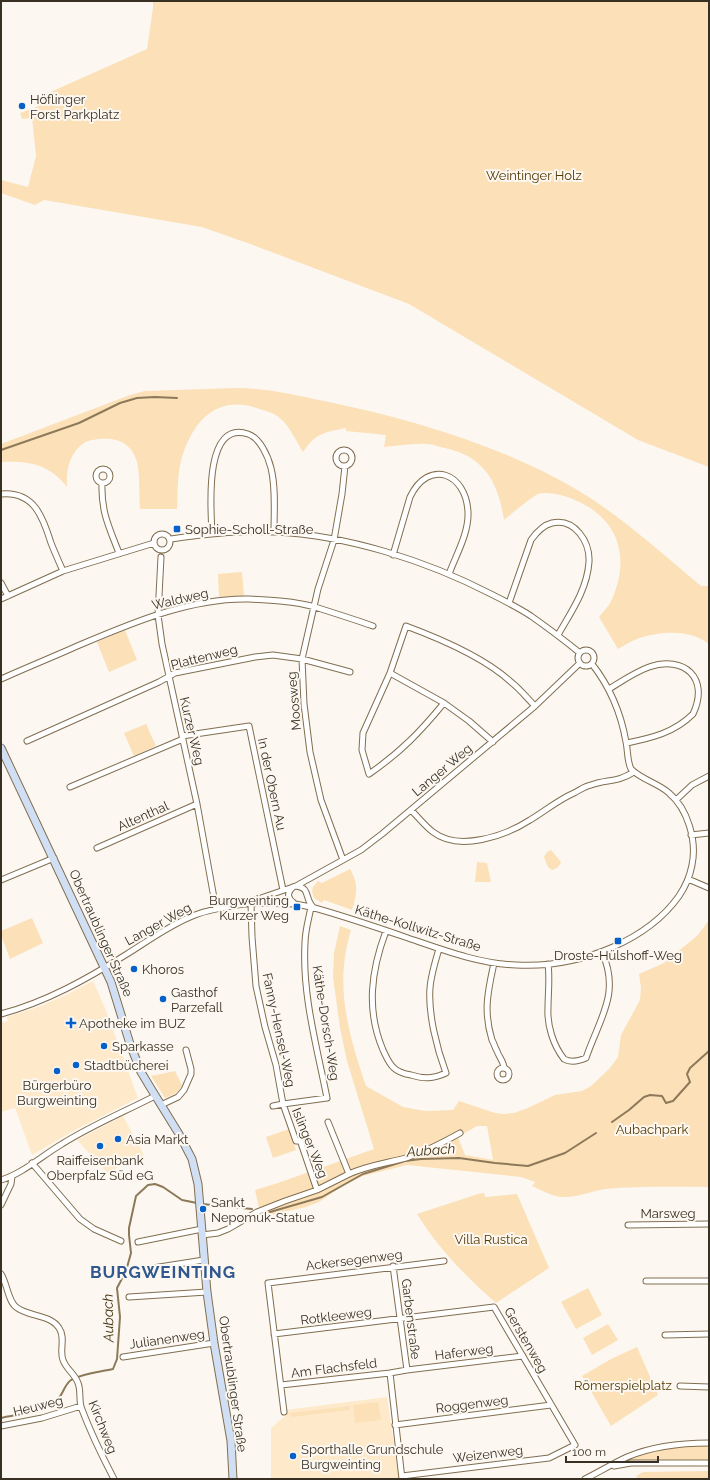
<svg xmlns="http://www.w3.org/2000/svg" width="710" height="1480" viewBox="0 0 710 1480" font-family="Raleway,sans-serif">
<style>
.built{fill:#feeaca}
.green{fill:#fbe0b8;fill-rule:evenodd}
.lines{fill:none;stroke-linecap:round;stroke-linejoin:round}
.stream{stroke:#8d7959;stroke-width:2}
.street-casing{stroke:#816e51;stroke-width:7}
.secondary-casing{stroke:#816e51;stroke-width:9}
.street{stroke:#fff;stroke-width:5}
.secondary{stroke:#d1dff4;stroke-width:7}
.poi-dot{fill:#0560c9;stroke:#fcf8f1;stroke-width:1.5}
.labels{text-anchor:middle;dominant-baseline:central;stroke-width:4;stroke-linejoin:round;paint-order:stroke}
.poi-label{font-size:13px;fill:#383023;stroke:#fcf8f1;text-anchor:start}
.park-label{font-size:13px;fill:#543a04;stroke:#fcf8f1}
.street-label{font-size:13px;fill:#383023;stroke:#fcf8f1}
.water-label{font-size:14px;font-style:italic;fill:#463311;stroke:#fcf8f1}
.district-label{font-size:17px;font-weight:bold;letter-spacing:1px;fill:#31588e;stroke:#fcf8f1}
</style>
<rect width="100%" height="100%" fill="#fcf8f1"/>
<path class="built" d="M93,981L105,1008L138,1098L77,1129L32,1155L15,1108L1,1112V1023L8,1021L7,1017L38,1007L64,996Z
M123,1116L144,1155L126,1164L124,1161L109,1175L77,1140Z
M387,1397L399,1479H271V1428L285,1416V1410Z"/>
<path class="green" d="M153,1H709V467L638,440L409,304L253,245L202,227L44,200L35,205L1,193V180L28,187L36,156L32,118L22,119L20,113L39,106L37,98L147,49L153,8Z
M237,388C267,388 295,395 324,401C407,418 500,445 574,488C620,515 660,552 701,586H709V644C689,629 660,631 637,639C631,641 624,646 618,649L599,617C604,611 610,605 613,597C630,556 618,519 577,501C567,496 549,491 538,494C533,496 510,515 504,520C498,482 485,457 445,448C439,447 433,444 427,444C413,443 398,446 384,447L386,435L346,431V428C323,433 317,432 303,452C296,441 290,427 281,419C275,413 266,411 259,409C221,395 197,416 184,451C177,469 178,489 177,509H140C139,496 140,474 137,462C132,443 117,437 99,439C93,440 88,440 84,443C69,453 66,471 67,487C49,464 29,461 1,462V444L130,395L145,391Z
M242,572L244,596L219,597L218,574Z
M125,630L137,660L109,672L97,642Z
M146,724L156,746L134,756L124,733Z
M551,850L561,862C560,866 556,869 552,870L548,867L544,857L547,852Z
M477,862L487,863L491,882H475Z
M350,869C359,884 357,894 352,910L324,900L322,903L314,898L312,891L313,887L318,881L322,883Z
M32,918L43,943L10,959L1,935V931Z
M709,920V1187C674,1187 640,1186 605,1189C591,1191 577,1198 563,1197C553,1197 541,1190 532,1186L535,1182L521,1177L407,1165L363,1176L344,1185L319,1202L306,1207L261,1217L255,1190L278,1183L374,1149L347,1061L340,1028L333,977L334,953L340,926L351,930C334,986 348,1032 366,1086L403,1107L425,1111L453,1110L459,1101L495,1113L504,1114L514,1113L528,1108L555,1095L582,1091L591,1086L609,1069L618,1057L621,1035L640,1000L641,988L639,974L664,963L698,935ZM477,1126H487L493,1160L465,1155L458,1137Z
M175,1071L182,1085C178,1093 173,1095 165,1098L151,1076Z
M289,1129L296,1150L273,1158L266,1137Z
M484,1193L485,1197L517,1194L549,1268L496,1303C466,1277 438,1248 417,1214L478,1194Z
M588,1288L602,1315L576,1329L561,1302Z
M608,1324L618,1340L592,1355L583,1338Z
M637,1347L658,1395L611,1426L582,1376L611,1359Z
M378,1402L381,1420L355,1423L353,1405Z
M350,1406V1410L291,1417L290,1413Z
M684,1446H709V1461H632L630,1458L655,1450Z
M709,1471V1479H638L636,1476L643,1472Z"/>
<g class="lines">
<path class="stream" d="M1,450L79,423L120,403L137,398L155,397L177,398
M612,1122L629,1110L644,1097L650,1095L662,1096L666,1103L673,1101L690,1082L687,1074L690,1068L709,1051
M202,1204L252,1209
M270,1212L322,1197L363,1174L405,1161L421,1159L459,1158L495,1163L528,1166L565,1153L596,1133
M1,1418C19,1414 42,1413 57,1400C63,1395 64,1385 71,1380C83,1373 100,1372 113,1369L117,1359L120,1317L117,1288L126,1271L131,1253L129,1235V1228L136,1196L148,1185L155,1184L163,1187L182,1200L197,1203"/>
<g class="street-casing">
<path id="street" d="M336 458a8 8 0 1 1 16 0a8 8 0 1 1-16 0Z
M96 476a7 7 0 1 1 14 0a7 7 0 1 1-14 0Z
M102,483C101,512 109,527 119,553
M1,494C34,491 43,517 51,543C55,553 59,562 63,571
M212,533C211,511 203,419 248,434C260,438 268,456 271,468C276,488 274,511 274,532
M154 542a8 8 0 1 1 16 0a8 8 0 1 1-16 0Z
M171,539C205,534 239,530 274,532C347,535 427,561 491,594C505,601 519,608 531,616C548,628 564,640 580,653
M393,555L410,497C429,458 466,473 468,512C469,533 456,555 449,574
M161,557L158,615L162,644L197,804L216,909
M1,583L8,596
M1,599L63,571L154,543
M509,603L531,540C536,533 543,525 552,523C575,518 590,542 589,562C587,590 571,612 558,635
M578 658a8 8 0 1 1 16 0a8 8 0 1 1-16 0Z
M390,673L444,703L469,721L493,742
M1,679C28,667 55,656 82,644C134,622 191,598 248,599C270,600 294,601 315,607C334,613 353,619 373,626
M609,689C622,681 635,672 649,667C684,655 710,678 693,714C674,733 651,738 627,743
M444,703C420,732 401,752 369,774L362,750L363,733L390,673L406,626C441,639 484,657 511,682C520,689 527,698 535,706
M182,736L249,726L283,890
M27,741L159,682L175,673L255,657L273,655L302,659L350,672
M70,787L183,739
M676,800L692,785L709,776
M411,810C418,817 425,826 433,832C459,852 505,836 530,820C545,811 558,800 574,793C580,790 585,786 591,785C608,779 616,783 634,772
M691,835L709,833
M97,848L197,804
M343,860L321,800L310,752L304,704L302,659L318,589L334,540L342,494L345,466
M688,879L709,888
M1,880L54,858
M296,886L361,850L382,834L535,706L580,663
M293,887C286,893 288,899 294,903
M251,903L295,904L311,907C344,916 376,927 408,938C443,950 480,964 516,965C550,967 583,960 613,947C640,935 662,920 679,896C685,887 690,876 692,865C697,841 688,809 669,793C658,783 642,780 631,769C627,761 628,751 626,742C621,713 610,687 592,664
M251,903L252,937L256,986L265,1027L276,1065L283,1104L273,1106
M311,907C309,918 305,931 305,943C302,995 317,1047 327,1098L283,1104L296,1141L300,1140L317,1190
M386,931C371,971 366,1010 383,1050C386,1056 389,1064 394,1068C398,1072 405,1074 411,1075C424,1079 433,1079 446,1073C437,1049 428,1014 430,988C431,975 435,962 439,949
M494,963C488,991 483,1011 492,1040C494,1043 495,1048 497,1051C499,1057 504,1062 504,1068
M548,964C550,979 548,994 548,1008C547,1025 553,1045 564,1059C571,1063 579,1061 586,1058C599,1019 621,994 602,952
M1,1014C46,1002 87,979 127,954C148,941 171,924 195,915C213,908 232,906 251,903L255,900L296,886C311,888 304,898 313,907
M497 1074a6 6 0 1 1 12 0a6 6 0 1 1-12 0Z
M161,1105L178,1097L184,1090L191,1074V1069L186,1050
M32,1163L80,1219L94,1229L121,1241
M349,1174C368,1165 389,1163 409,1157C427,1151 444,1142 460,1133
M1,1180C22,1174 43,1155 62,1144C92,1125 124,1112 155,1096
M1,1205L11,1184L12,1176
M628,1225L709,1224
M202,1235L218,1233L228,1229L257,1212L285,1201L317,1190L349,1174L328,1122
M138,1242L202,1229
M393,1266L407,1370L390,1373L402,1479
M140,1270L204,1260
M1,1274C7,1283 8,1301 16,1307C28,1317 50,1314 59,1328C66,1338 59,1350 63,1360C66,1369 75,1374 78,1383C81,1390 79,1399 81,1407C90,1431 102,1456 114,1479
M646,1281H709
M129,1297L207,1292
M274,1334L494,1307L575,1445L549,1458L402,1476
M665,1335L709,1334
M123,1357L214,1343
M407,1370L523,1356
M281,1385L390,1373
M680,1386L709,1387
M284,1412L268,1283L444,1261
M395,1425L551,1405
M1,1426L42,1418L81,1406
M614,1466L631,1463H709
M585,1479C599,1472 612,1464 627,1457C653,1446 681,1443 709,1443"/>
</g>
<g class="secondary-casing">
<path id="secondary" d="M1,748L111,982L130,1044L141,1072L150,1087L179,1134L192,1159L198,1184L207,1292L214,1343L231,1441L233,1479"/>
</g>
<use href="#street" class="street"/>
<use href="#secondary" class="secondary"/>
</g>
<g class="poi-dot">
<circle cx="22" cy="106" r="4"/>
<rect x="173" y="525" width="8" height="8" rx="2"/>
<rect x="293" y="903" width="8" height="8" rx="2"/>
<rect x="614" y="937" width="8" height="8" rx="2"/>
<circle cx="134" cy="969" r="4"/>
<circle cx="163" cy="999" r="4"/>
<path d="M69 1017h4v4h4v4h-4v4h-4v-4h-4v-4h4z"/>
<circle cx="104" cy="1046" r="4"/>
<circle cx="76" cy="1065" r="4"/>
<circle cx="57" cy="1071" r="4"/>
<circle cx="118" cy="1139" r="4"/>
<circle cx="100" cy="1146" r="4"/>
<circle cx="203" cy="1209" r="4"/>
<circle cx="293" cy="1456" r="4"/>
</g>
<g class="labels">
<g class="poi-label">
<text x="30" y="99">Höflinger<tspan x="30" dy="15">Forst Parkplatz</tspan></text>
<text x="185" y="529">Sophie-Scholl-Straße</text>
<text x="289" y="900" text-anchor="end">Burgweinting<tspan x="289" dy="15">Kurzer Weg</tspan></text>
<text x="618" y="955" text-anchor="middle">Droste-Hülshoff-Weg</text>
<text x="142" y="969">Khoros</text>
<text x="171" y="992">Gasthof<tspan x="171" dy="15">Parzefall</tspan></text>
<text x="79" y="1023">Apotheke im BUZ</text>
<text x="112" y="1046">Sparkasse</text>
<text x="84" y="1065">Stadtbücherei</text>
<text x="57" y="1085" text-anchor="middle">Bürgerbüro<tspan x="57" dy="15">Burgweinting</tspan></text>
<text x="126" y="1139">Asia Markt</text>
<text x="100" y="1160" text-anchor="middle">Raiffeisenbank<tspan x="100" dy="15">Oberpfalz Süd eG</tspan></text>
<text x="211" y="1202">Sankt<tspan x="211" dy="15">Nepomuk-Statue</tspan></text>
<text x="301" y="1449">Sporthalle Grundschule<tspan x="301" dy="15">Burgweinting</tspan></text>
</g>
<g class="park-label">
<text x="534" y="175">Weintinger Holz</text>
<text x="652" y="1129">Aubachpark</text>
<text x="491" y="1239">Villa Rustica</text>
<text x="623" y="1385">Römerspielplatz</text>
</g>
<g class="street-label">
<text transform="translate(180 599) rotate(-13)">Waldweg</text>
<text transform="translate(204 657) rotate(-14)">Plattenweg</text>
<text transform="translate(294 701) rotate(-95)">Moosweg</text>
<text transform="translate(192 731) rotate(77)">Kurzer Weg</text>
<text transform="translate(442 770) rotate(-40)">Langer Weg</text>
<text transform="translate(272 784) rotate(78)">In der Obern Au</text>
<text transform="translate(143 816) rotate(-24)">Altenthal</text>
<text transform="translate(158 924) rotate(-29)">Langer Weg</text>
<text transform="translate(418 928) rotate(17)">Käthe-Kollwitz-Straße</text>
<text transform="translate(101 933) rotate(66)">Obertraublinger Straße</text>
<text transform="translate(326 1023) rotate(81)">Käthe-Dorsch-Weg</text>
<text transform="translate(279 1030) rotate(78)">Fanny-Hensel-Weg</text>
<text transform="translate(310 1143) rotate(68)">Islinger Weg</text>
<text x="668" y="1213">Marsweg</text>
<text transform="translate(354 1260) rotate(-7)">Ackersegenweg</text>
<text transform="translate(336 1316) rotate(-7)">Rotkleeweg</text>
<text transform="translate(411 1319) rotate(83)">Garbenstraße</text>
<text transform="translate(167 1339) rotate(-8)">Julianenweg</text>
<text transform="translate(526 1340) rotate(60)">Gerstenweg</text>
<text transform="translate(464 1352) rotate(-7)">Haferweg</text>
<text transform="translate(334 1368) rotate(-7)">Am Flachsfeld</text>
<text transform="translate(233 1384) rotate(82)">Obertraublinger Straße</text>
<text transform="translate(472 1404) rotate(-7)">Roggenweg</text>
<text transform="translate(38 1406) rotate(-14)">Heuweg</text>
<text transform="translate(103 1427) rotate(68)">Kirchweg</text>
<text transform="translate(488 1454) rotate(-7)">Weizenweg</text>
</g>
<g class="water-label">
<text transform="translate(431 1150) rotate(-4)">Aubach</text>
<text transform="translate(108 1318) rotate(-91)">Aubach</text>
</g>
<g class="district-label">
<text x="163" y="1272">BURGWEINTING</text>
</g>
</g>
<rect width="710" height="1480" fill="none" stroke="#383023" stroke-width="4"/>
<path d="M566 1456v6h92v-6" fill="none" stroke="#383023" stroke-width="2"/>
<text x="572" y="1456" font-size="12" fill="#383023" stroke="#fcf8f1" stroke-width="3" paint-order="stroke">100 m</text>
</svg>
